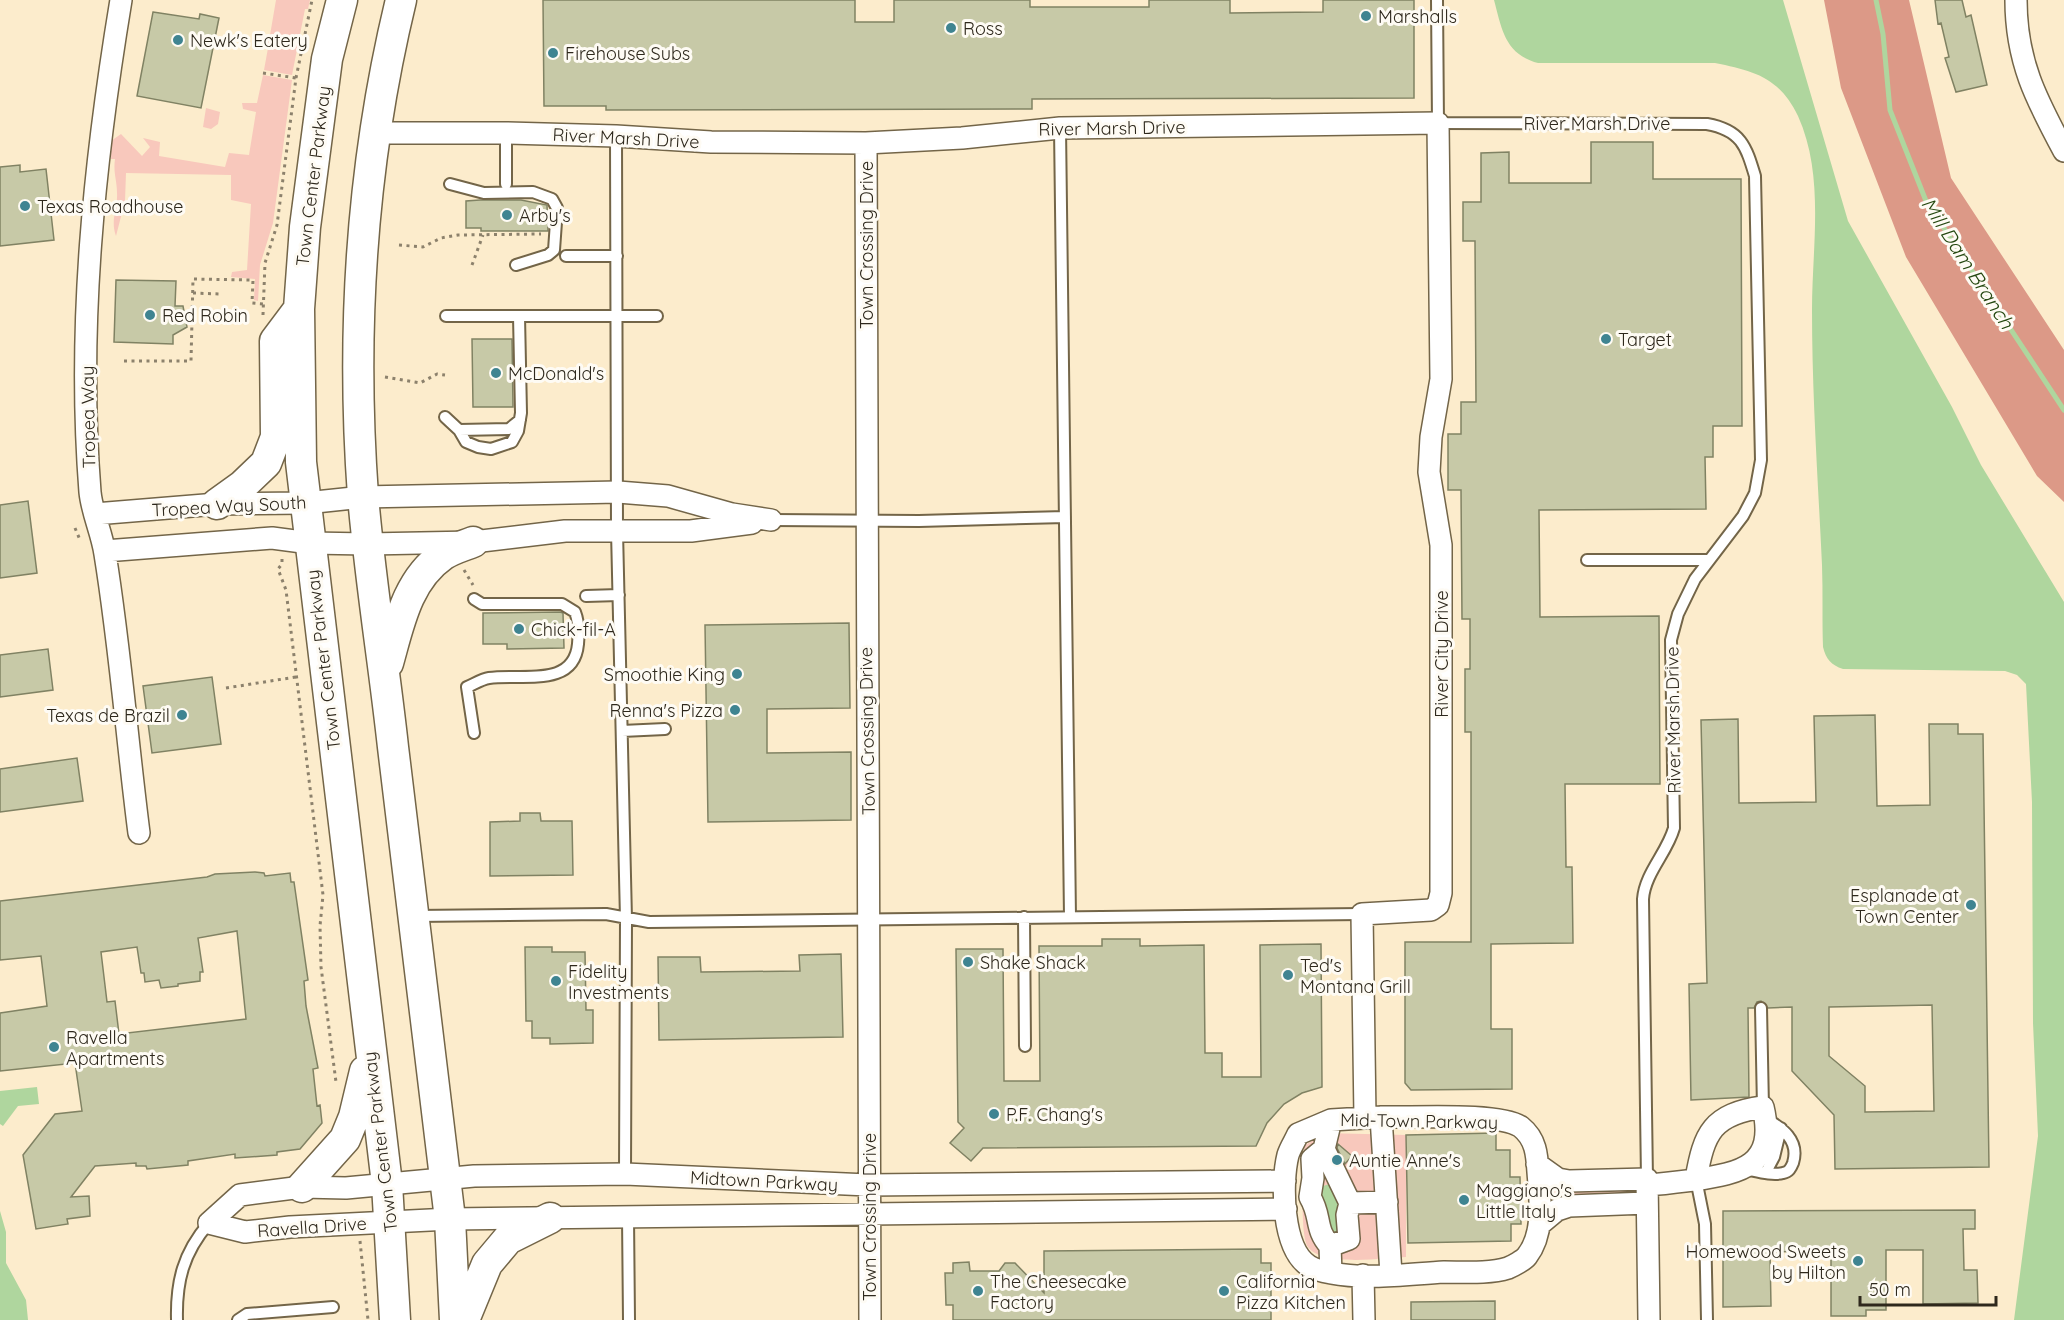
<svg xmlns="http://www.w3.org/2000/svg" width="2064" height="1320" viewBox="0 0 2064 1320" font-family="Quicksand,sans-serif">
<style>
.green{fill:#f8c8bc}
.forest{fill:#dc9987}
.water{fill:#afd69e}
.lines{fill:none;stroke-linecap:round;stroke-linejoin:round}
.stream{stroke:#afd69e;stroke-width:5}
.building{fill:#c7c9a7;stroke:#808263;stroke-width:1.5;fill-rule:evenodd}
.lane-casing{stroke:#736548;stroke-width:14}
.street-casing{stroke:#736548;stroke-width:24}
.secondary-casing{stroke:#736548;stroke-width:33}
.path{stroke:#8c816c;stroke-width:3;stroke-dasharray:3 4.5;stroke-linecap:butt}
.lane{stroke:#fff;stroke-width:10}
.street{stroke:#fff;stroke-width:21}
.secondary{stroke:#fff;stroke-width:30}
.poi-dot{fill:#3f8491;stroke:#fefbf4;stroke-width:2}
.labels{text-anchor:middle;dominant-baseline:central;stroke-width:6;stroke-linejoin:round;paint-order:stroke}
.poi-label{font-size:18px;fill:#2e281c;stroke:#fefbf4;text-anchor:start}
.street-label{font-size:18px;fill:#2e281c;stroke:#fefbf4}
.water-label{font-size:20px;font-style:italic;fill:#254810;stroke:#fefbf4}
</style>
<rect width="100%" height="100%" fill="#fceccc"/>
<path class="green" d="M276,0H310L308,9H305L292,75L264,70L268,48L254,43L256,39L269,41Z
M263,75L292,80L273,223L260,265L258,301L254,300L255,279L231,277L232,272L247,270L251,204L231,200V175L126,173L125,201L116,236C110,220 118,208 117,193C117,180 113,173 115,159H111V141L121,134L142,156L150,147L143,138L160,142L159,156L225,167L229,153L249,155L256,112L243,109L242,103H257Z
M206,108L220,112L218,124L211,129L203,127Z
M1324,1133L1406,1135V1257C1384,1258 1322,1267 1308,1247C1299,1234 1304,1166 1304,1146Z
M1553,1183L1632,1188L1633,1197L1553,1203Z"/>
<path class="forest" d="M1824,0H1909L1951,178L2064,350V502L2037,476L1906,257L1841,88Z"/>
<path class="water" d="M1494,0H1783L1848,221L1952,407L1981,465L2064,602V1320H2014L2038,1136L2033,1023L2032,802L2026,684L2017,675L2005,671L1843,669C1831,665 1826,659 1823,647C1822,619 1823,592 1822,565C1818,480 1812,395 1812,310C1812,246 1825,176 1798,116C1779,77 1754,71 1715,63H1538C1505,54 1502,30 1494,0Z
M37,1087L39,1104L18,1106L3,1126L0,1124V1091Z
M1330,1184L1340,1206L1338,1232H1331L1318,1192L1323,1186Z
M0,1211L6,1232V1263L26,1300L28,1320H0Z"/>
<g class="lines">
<path class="stream" d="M1876,0L1883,34L1890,110L1926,201L2064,410"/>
</g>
<path class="building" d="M543,0H855V22H894V0H1030V7H1149V0H1230V13L1323,12V0H1414V98L1032,99V109L606,110V106H544Z
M1935,0H1962L1966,17L1971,15L1987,85L1956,92L1945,58L1949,57L1941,23L1938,24Z
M153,12L199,19L200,14L219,18L201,108L137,96Z
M1591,142H1653V179H1741L1742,426H1713V457H1705L1706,509L1539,510L1540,617L1659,616L1660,784H1565L1566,867H1572L1573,943L1491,944V1029H1512V1089L1411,1090L1405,1083V942H1471V732H1465V669H1470V619H1462L1461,490H1448V434H1461V402H1476L1475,241H1463V202H1481V153L1509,152V183H1591Z
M20,165V172L46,169L54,240L0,246V167Z
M480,200H521L547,205L548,231H481V228H466V201Z
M116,280L176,281L175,306H183L187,327L173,335V344L114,342Z
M472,339H512L513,407H473Z
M28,501L37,573L0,578V505Z
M560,612L563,613L564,648L507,649V644H483V613Z
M849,623L850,708L767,709V753L851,752V820L708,822L705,625Z
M48,649L53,690L0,697V655Z
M212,677L221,744L152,753L143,686Z
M1875,715L1877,806L1930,805L1929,724H1958V734H1983L1989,1167L1835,1169L1834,1115L1792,1071V1007L1768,1008L1761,1001L1757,1002L1754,1008H1748L1749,1097L1691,1100L1689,984L1707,983L1701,720L1738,719L1739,803L1816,802L1814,716ZM1932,1005L1934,1111L1865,1112V1086L1829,1056V1007Z
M77,758L83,801L0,812V769Z
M520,813H540L541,821H572L573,875L490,876V822L520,821Z
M255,872L264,873L265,876L290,873L291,882H294L308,980L304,981L306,1006L318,1068L313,1069L317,1106L320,1105L322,1123L300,1149L277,1152V1155L235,1158V1154L188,1161V1165L147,1169L146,1166H136V1163L95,1166L71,1197L89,1196L90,1216L67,1219L68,1224L36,1229L23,1155L55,1114L82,1111L75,1063L0,1071V1013L47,1006L41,956L0,960V901L207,877L215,874ZM237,931L246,1019L119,1034L115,1001L107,1002L101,952L137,947L141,973H144L145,982L159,980L161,988L178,986V984L200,981V972H203L198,938Z
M1102,939H1140V946L1204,945L1205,1053H1222V1077H1261L1260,945L1321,944L1322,1087L1302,1093L1284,1104L1267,1123L1256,1146L983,1148L971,1161L950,1143L964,1128L958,1122L956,949H1003L1004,1081H1040L1039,946H1102Z
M525,947H552V952H585L586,1010H593V1043L550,1044V1038H532V1021H526Z
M841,954L843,1037L659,1040L658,957H700L701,972L800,971L799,955Z
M1496,1133V1150H1510V1177H1520L1521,1224H1511V1241L1408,1243L1406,1135Z
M1338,1144L1352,1156L1345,1164L1337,1148Z
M1975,1210V1229H1963L1964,1270H1977L1978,1303L1923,1304V1250H1886V1310H1866V1316H1831V1251L1770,1252L1771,1306L1723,1307V1211Z
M1261,1249V1263H1271V1320H953V1305H946L945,1273H953V1263L969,1262L970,1271H999L1005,1263H1015L1044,1293V1251Z
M1495,1301V1320H1411V1302Z"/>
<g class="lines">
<g class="lane-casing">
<path id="lane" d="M1437,0L1438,123L1707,124C1741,130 1746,146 1755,176L1761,460L1755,493L1743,516L1695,579L1678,614L1671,640L1674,828C1667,853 1645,873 1643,899L1647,1179
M1060,128L1070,917
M506,133V184
M616,136L617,531L626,919L625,1174
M450,184L484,193L533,192L552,199L557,208L554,250L548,255L516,265
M566,256H617
M446,316H657
M445,417L459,430L466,442L478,447L491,449L512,442L518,431L521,413L519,316
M459,430L509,429L520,420
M771,520L919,521L1065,517
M1587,560H1708
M586,596L619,595
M474,599L482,604H562L575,612C579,622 579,633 578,644C574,689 520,673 489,678C482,679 474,684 467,687L474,733
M622,731L665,729
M415,916L606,914L649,922L1362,914
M1024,917L1025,1046
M1761,1008L1763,1107
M1745,1169C1756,1171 1772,1176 1783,1173C1789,1172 1791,1168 1793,1163C1800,1140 1782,1128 1765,1118
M1766,1172L1774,1157L1781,1128
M1696,1179L1705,1224L1707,1320
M628,1217L629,1320
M177,1320C176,1282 183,1253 209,1223
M238,1320L247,1314L333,1307"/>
</g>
<g class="street-casing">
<path id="street" d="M121,0C94,163 77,327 90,492C92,513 102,533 105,554C120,646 127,740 139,833
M2016,0C2016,61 2036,99 2064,151
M375,133H506L616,136L711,142L866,143L962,138L1060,128L1438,123L1441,379L1431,437L1429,472L1441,545V893L1438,905L1431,910L1362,914L1365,1117
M866,143L870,1320
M95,514L217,504L306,503L363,497L618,492L668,496L732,514L771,520
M105,551L272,538L310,543L368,544L473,542L565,531H691L752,523
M1381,1117C1410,1118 1501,1112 1521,1127C1536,1139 1537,1155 1538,1172C1540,1198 1545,1233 1527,1256C1524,1260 1513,1266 1508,1268C1489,1274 1464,1272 1444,1272C1408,1274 1367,1280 1331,1273C1325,1272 1314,1269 1309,1266C1282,1249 1281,1183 1288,1155C1290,1148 1295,1141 1298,1134L1331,1120Z
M1381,1117L1391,1274
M1331,1120L1324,1149L1312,1159L1313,1178L1310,1197C1322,1217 1314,1228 1330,1246L1331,1273
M1324,1149L1350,1203
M1537,1164L1558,1179L1569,1181L1647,1179L1649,1320
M1647,1185C1663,1184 1678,1182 1694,1180C1741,1173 1777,1166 1763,1107C1712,1114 1704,1133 1696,1179
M209,1223L240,1195L302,1187L346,1188L474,1176L625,1174L868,1185L1285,1181
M209,1223L245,1232L290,1227L450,1219L1286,1209
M1539,1225L1557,1210L1569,1206L1647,1203
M1330,1246L1349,1239L1347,1215L1350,1203L1387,1202
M1363,1275L1364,1320"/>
</g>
<g class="secondary-casing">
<path id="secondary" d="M342,0L327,59L305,227L299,309L301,462L387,1184L395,1320
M401,0C362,161 351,331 363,496C370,580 384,664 393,747C412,905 432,1062 450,1219L455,1320
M217,504L242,486L266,463L276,437L275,341L299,309
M388,663C399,624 407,580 443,555C452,549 463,546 473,542
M302,1187L345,1139L354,1117L365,1071
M464,1320L487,1264L508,1239L550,1218"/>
</g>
<path class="path" d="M263,73L296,78
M399,245L423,247L441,238L458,235L541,234
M472,265L483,235
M193,293L220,294
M263,315L265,263L277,225L296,78L312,0
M124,361H191L193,279L253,280L252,303L263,304
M385,377L420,383L437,374L445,375
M75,528L80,540
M282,559V564L278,569L286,590L323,895L320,926L321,967L336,1082
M464,570L473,585
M226,688L296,677
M360,1241L368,1320"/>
<use href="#lane" class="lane"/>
<use href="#street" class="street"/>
<use href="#secondary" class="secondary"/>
</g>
<g class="poi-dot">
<circle cx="1366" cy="16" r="6"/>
<circle cx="951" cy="28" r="6"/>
<circle cx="178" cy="40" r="6"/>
<circle cx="553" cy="53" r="6"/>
<circle cx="25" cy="206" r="6"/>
<circle cx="507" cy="215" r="6"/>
<circle cx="150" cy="315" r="6"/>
<circle cx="1606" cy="339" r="6"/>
<circle cx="496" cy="373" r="6"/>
<circle cx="519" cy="629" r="6"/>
<circle cx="737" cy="674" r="6"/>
<circle cx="735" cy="710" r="6"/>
<circle cx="182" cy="715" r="6"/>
<circle cx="1971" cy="905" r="6"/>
<circle cx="968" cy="962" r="6"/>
<circle cx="1288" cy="975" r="6"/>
<circle cx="556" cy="981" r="6"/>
<circle cx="54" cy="1047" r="6"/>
<circle cx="994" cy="1114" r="6"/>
<circle cx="1337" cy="1160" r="6"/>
<circle cx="1464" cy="1200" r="6"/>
<circle cx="1858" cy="1261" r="6"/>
<circle cx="978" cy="1291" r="6"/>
<circle cx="1224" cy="1291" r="6"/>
</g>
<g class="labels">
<g class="poi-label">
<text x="1378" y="16">Marshalls</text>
<text x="963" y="28">Ross</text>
<text x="190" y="40">Newk's Eatery</text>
<text x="565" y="53">Firehouse Subs</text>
<text x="37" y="206">Texas Roadhouse</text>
<text x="519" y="215">Arby's</text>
<text x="162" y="315">Red Robin</text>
<text x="1618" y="339">Target</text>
<text x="508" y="373">McDonald's</text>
<text x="531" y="629">Chick-fil-A</text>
<text x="725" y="674" text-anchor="end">Smoothie King</text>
<text x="723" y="710" text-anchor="end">Renna's Pizza</text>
<text x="170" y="715" text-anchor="end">Texas de Brazil</text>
<text x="1959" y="895" text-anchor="end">Esplanade at<tspan x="1959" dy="21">Town Center</tspan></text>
<text x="980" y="962">Shake Shack</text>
<text x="1300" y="965">Ted's<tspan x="1300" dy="21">Montana Grill</tspan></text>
<text x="568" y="971">Fidelity<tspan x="568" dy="21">Investments</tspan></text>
<text x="66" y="1037">Ravella<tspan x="66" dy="21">Apartments</tspan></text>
<text x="1006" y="1114">P.F. Chang's</text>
<text x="1349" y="1160">Auntie Anne's</text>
<text x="1476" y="1190">Maggiano's<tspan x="1476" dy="21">Little Italy</tspan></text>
<text x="1846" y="1251" text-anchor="end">Homewood Sweets<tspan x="1846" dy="21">by Hilton</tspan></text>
<text x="990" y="1281">The Cheesecake<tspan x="990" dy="21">Factory</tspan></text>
<text x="1236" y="1281">California<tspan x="1236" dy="21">Pizza Kitchen</tspan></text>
</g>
<g class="street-label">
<text x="1597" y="123">River Marsh Drive</text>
<text transform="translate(1112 128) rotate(-1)">River Marsh Drive</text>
<text transform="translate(626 138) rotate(3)">River Marsh Drive</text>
<text transform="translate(313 176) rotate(-83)">Town Center Parkway</text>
<text transform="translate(866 245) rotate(-90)">Town Crossing Drive</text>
<text transform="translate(88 417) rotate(-91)">Tropea Way</text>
<text transform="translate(229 506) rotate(-3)">Tropea Way South</text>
<text transform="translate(1441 654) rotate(-90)">River City Drive</text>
<text transform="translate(323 660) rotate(-97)">Town Center Parkway</text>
<text transform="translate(1673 720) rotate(-91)">River Marsh Drive</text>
<text transform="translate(867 731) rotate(-91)">Town Crossing Drive</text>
<text transform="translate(1419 1121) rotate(1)">Mid-Town Parkway</text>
<text transform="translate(380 1142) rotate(-97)">Town Center Parkway</text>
<text transform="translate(764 1181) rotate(3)">Midtown Parkway</text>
<text transform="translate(869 1217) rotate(-90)">Town Crossing Drive</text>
<text transform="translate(312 1227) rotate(-4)">Ravella Drive</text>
</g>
<g class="water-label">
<text transform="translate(1968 263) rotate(57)">Mill Dam Branch</text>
</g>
</g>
<path d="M1860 1296v9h136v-9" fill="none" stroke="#2e281c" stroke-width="3"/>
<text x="1869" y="1296" font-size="18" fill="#2e281c" stroke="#fefbf4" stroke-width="4.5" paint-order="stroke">50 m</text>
</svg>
